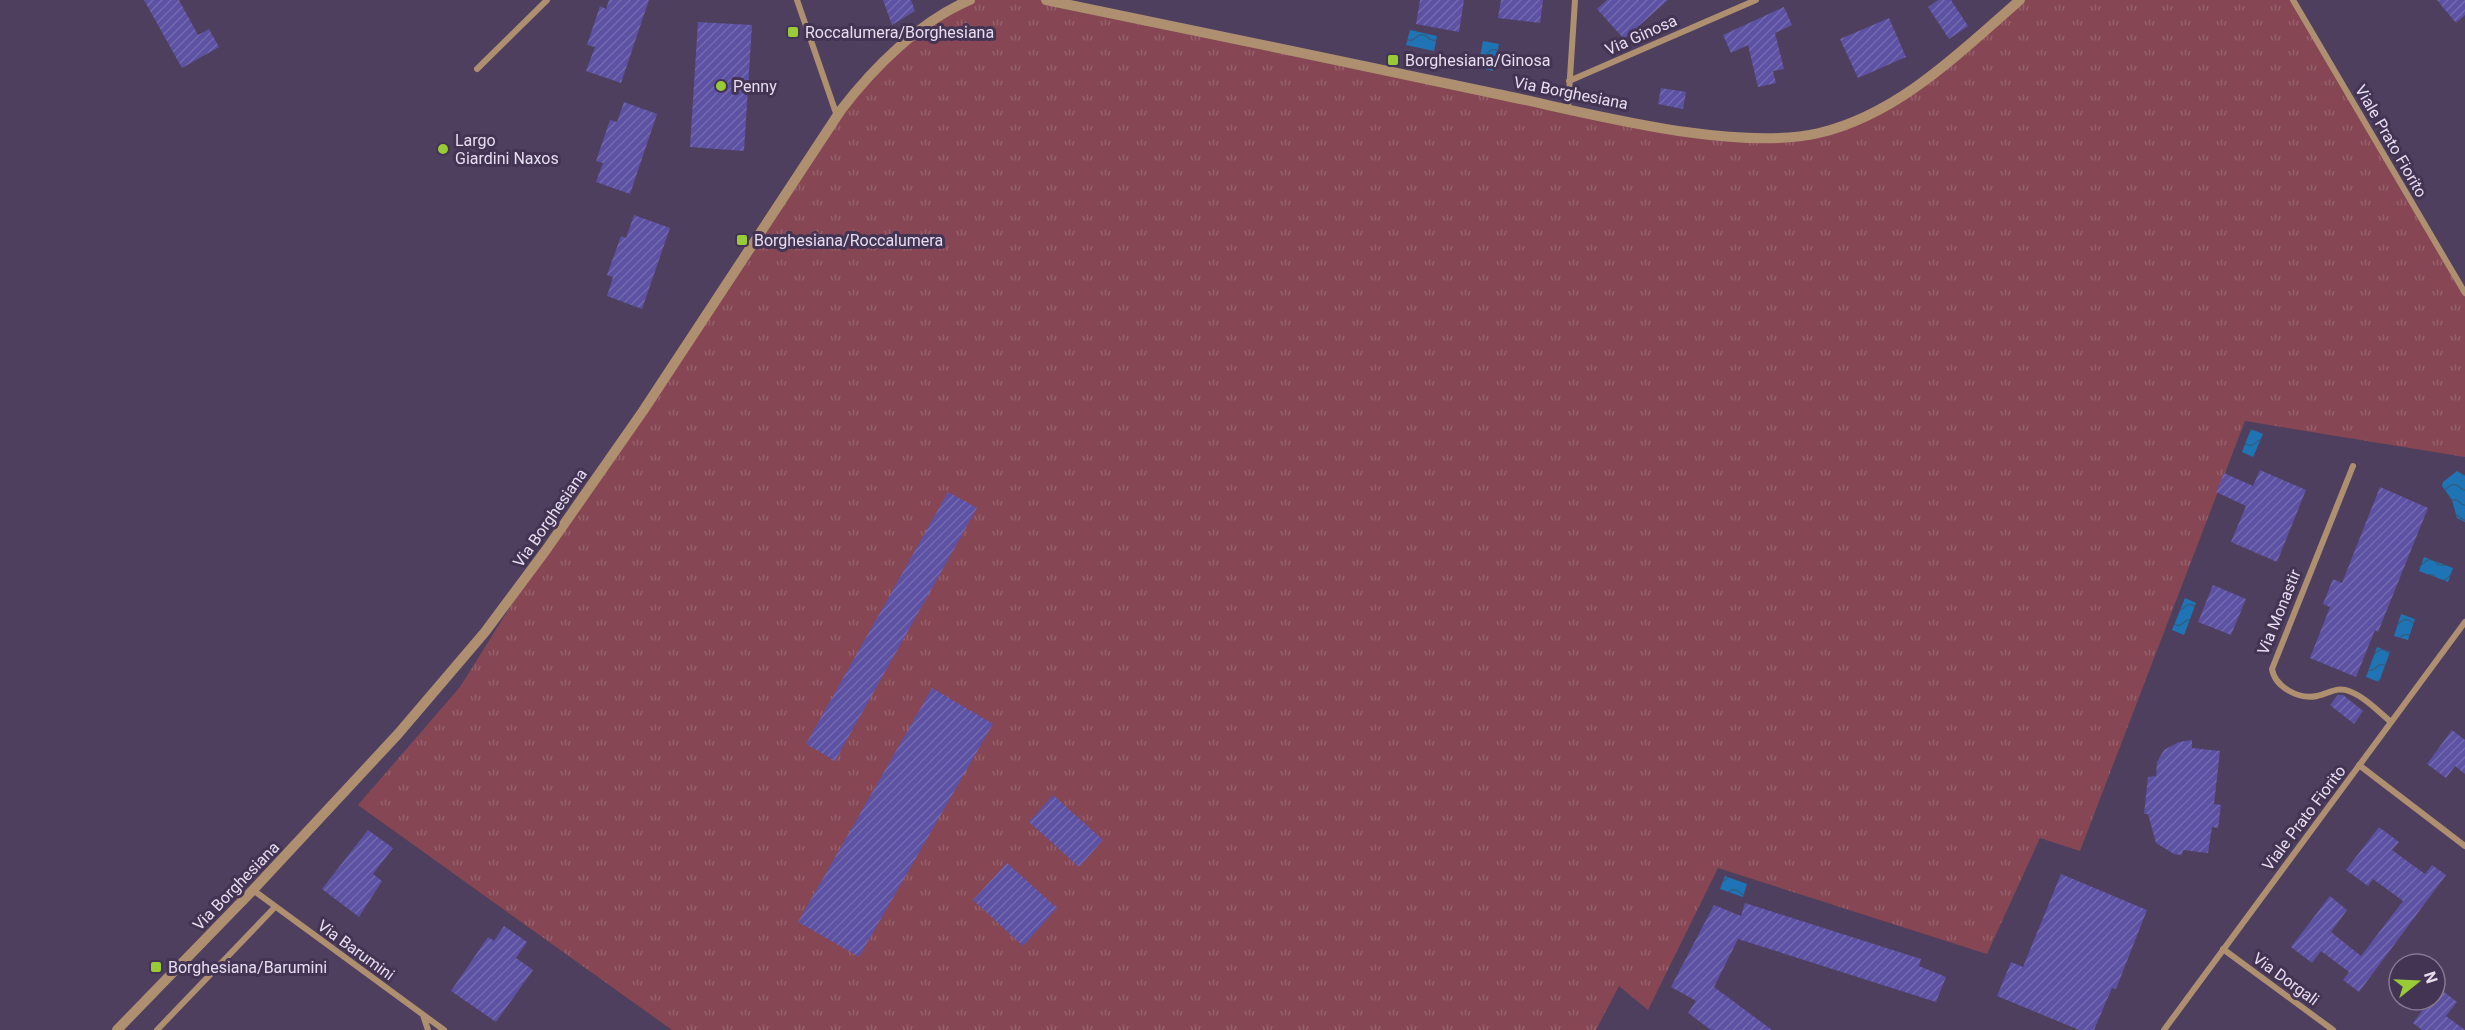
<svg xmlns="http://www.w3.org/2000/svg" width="2465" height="1030" viewBox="0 0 2465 1030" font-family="Roboto,sans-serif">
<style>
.grass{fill:url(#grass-tufts)}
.water{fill:url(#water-waves)}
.building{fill:url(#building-hatch)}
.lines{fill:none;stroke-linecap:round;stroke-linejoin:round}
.minor{stroke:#ae8f70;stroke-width:6}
.tertiary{stroke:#ae8f70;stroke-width:10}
.poi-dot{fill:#99cb36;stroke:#443453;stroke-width:2}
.labels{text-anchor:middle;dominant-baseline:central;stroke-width:6;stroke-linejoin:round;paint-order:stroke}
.poi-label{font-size:16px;fill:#e6ddf0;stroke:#443453;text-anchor:start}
.street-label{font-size:16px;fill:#e6ddf0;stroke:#443453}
</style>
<defs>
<pattern id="grass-tufts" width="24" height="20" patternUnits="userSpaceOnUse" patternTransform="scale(1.5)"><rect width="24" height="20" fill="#864654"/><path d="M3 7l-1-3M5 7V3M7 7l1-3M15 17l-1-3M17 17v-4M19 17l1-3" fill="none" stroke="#97606d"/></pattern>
<pattern id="water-waves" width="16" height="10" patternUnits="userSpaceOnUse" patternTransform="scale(1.5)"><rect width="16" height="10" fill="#1f74b5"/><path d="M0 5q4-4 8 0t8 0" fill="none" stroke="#305e84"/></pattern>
<pattern id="building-hatch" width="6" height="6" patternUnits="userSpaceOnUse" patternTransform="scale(1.5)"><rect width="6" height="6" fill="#5c51a2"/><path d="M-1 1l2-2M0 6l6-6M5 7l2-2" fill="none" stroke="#736aaf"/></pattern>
</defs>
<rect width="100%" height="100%" fill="#4f3f5e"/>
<path class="grass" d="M970,0H1046L1667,127L1762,138L1837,128L1884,107L2020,0H2293L2465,293V457L2245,421L2080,851L2040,838L1987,954L1718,868L1648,1010L1619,986L1596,1030H672L358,805L460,687L546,550L841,110L891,56Z"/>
<path class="water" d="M1410,30L1437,36L1434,51L1406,45Z
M1483,41L1499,44L1493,71L1478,67Z
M2251,429L2263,434L2253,457L2242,452Z
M2457,471L2465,475V522L2457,518L2452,500L2442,486L2443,482Z
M2424,557L2453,568L2448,582L2419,571Z
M2185,598L2196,603L2184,635L2172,630Z
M2401,614L2415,619L2408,640L2394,636Z
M2377,647L2390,652L2379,682L2366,677Z
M1725,876L1747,884L1743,897L1720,889Z"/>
<path class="building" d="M144,0H179L198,35L209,29L219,47L182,68Z
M609,0H649L621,83L586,71L595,47L587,45L600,6L606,9Z
M883,0H911L915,11L892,25Z
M1420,0H1464L1459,32L1416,24Z
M1501,0H1543L1540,23L1498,18Z
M1607,0H1668L1624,39L1597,9Z
M1938,0H1951L1968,26L1949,39L1928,7Z
M2437,0H2465V15L2456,23Z
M1784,7L1792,25L1775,33L1784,69L1773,71L1776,83L1758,87L1748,45L1731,53L1723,35Z
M1889,18L1906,57L1858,78L1840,39Z
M698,22L752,25L744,151L690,147Z
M1661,88L1686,92L1683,109L1658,104Z
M624,102L657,114L630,194L596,182L603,163L596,161L610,120L617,122Z
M634,215L670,228L642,309L607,296L613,277L607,275L621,236L626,238Z
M2260,470L2306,490L2277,562L2231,542L2246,506L2216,492L2224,473L2253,486Z
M2380,487L2428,508L2378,632L2375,630L2356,677L2310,658L2330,607L2323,604L2333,579L2342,583Z
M948,492L977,508L835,761L806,744Z
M2213,585L2246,599L2231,635L2198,622Z
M932,688L993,724L859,957L798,922Z
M2338,695H2343L2363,711L2354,724L2330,705Z
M2452,730L2465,740V774L2455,766L2446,778L2427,764Z
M2192,740V748L2220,751L2214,804L2221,805L2218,828L2212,827L2208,853L2183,850L2182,855L2174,854L2156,843L2148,814H2144L2148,777L2156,776L2157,762L2164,750L2179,742Z
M1053,795L1103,840L1079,867L1029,822Z
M2379,827L2399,842L2392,850L2425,874L2432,865L2446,875L2359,992L2343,980L2349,972L2321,951L2312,963L2291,947L2330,896L2347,910L2331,932L2361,956L2403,901L2373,879L2368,886L2346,870Z
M368,830L393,848L373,874L382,881L359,917L322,889Z
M1007,863L1057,908L1023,946L973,900Z
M2061,874L2147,910L2116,989L2112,988L2094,1030H2079L1997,996L2011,962L2023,967Z
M1745,903L1921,959L1919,966L1946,977L1936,1002L1738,939L1714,987L1772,1030H1711L1688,1013L1696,1001L1671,987L1714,905L1741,916Z
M504,926L527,942L516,958L533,970L496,1022L451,991L488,937L494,941Z
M2439,988L2457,1002L2446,1016L2465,1030H2422L2413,1023L2430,1000H2435Z"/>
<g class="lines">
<path class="minor" d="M797,0L837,116
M2293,0L2465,293
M477,69L547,0
M1569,81L1756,0
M1568,108L1575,0
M2353,466L2272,669C2275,687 2299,700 2317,696C2328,694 2337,686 2349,691C2365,697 2378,711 2391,722
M2359,765L2465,846
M253,890L444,1030
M2223,949L2333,1030
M423,1015L428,1030
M157,1030L275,907
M2164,1030L2465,622"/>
<path class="tertiary" d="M1046,0C1196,31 1347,62 1497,94C1586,112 1732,153 1819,133C1899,114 1960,52 2020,0
M117,1030L253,890L398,734L485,632L546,550L643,411L841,110C873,68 920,21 970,0"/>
</g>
<g class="poi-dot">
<rect x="787" y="26" width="12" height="12" rx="3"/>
<rect x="1387" y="54" width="12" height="12" rx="3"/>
<circle cx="721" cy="86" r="6"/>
<circle cx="443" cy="149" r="6"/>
<rect x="736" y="234" width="12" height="12" rx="3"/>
<rect x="150" y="961" width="12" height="12" rx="3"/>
</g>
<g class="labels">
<g class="poi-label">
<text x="805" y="32">Roccalumera/Borghesiana</text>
<text x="1405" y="60">Borghesiana/Ginosa</text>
<text x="733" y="86">Penny</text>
<text x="455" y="140">Largo<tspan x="455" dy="18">Giardini Naxos</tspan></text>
<text x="754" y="240">Borghesiana/Roccalumera</text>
<text x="168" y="967">Borghesiana/Barumini</text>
</g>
<g class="street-label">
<text transform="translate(1641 35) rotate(-24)">Via Ginosa</text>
<text transform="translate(1571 93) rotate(11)">Via Borghesiana</text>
<text transform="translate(2391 141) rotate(60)">Viale Prato Fiorito</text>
<text transform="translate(550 518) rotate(-55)">Via Borghesiana</text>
<text transform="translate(2279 612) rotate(-68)">Via Monastir</text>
<text transform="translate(2304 818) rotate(-53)">Viale Prato Fiorito</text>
<text transform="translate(236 886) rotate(-46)">Via Borghesiana</text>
<text transform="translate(356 950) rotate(36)">Via Barumini</text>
<text transform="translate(2286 979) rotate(36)">Via Dorgali</text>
</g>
</g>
<g transform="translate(2417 982) rotate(72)"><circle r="28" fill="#443453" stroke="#857892" stroke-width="1.5"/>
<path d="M0-4.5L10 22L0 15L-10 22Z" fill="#99cb36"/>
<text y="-9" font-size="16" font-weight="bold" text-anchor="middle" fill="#e6ddf0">N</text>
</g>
</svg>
